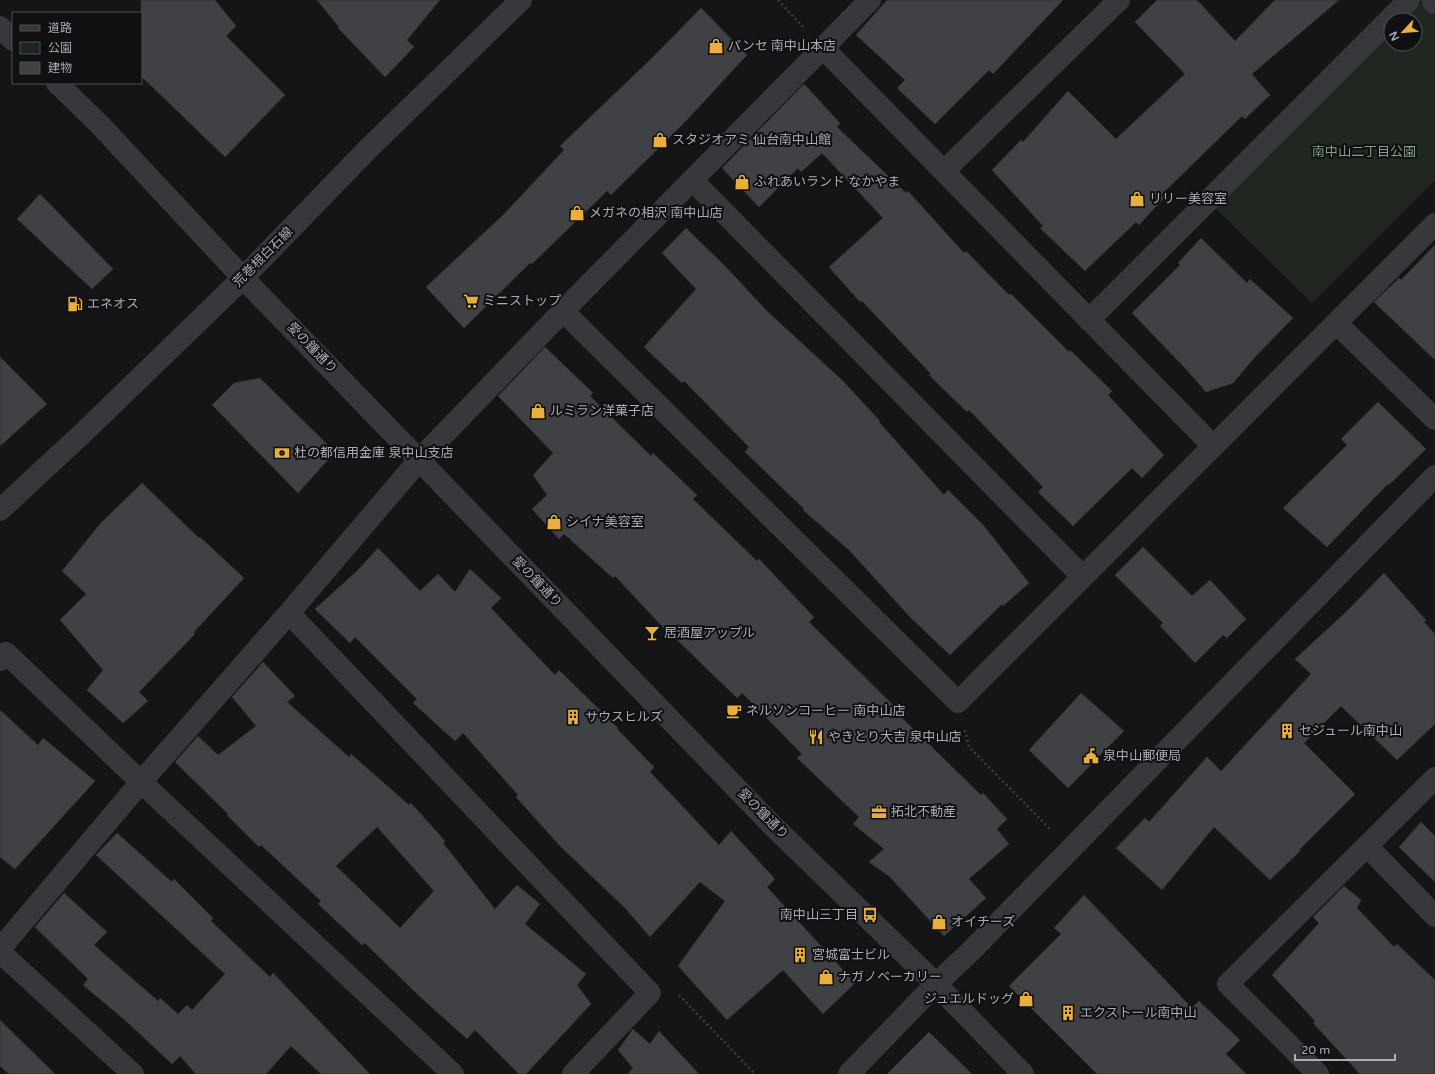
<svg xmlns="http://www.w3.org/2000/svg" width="1435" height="1074" viewBox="0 0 1435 1074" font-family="'Varela Round','Noto Sans JP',sans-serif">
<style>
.green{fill:#202721}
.building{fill:#404144;stroke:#303033;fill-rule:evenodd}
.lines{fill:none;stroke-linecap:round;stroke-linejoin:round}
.path{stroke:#3d3e43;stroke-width:2.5;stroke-dasharray:2 3;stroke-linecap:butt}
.minor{stroke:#37383c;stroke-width:22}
.labels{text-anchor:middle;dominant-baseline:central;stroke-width:4;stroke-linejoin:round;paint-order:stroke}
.poi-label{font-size:13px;fill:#a8adb7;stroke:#101012;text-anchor:start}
.park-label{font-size:13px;fill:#80a182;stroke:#101012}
.street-label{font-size:13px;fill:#a8adb7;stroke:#101012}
</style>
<rect width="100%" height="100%" fill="#151517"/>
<path class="green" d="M1423,4L1435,16V180L1312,303L1212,205L1391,26V44H1415V20H1397L1409,7Z"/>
<path class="building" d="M141,0H215L236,26L226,36L285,95L225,157L141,76Z
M317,0H440L407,40L414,47L385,77L338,28L339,27Z
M887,0H1063L993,74L989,70L935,124L897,88L905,80L856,35Z
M1157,0H1197L1235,41L1275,0H1339L1252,74L1270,95L1245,119L1242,116L1161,195L1164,198L1139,225L1136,222L1085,271L1040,228L1043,226L992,170L1021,140L1023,142L1068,91L1116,139L1185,74L1135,22Z
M701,8L747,55L685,122L611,195L607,191L532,264L530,263L464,328L426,287L503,215L564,150L560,146L653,57Z
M804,84L840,123L837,127L906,193L908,191L964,253L966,251L1009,295L1011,294L1069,352L1070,350L1112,391L1108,395L1164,455L1142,478L1132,468L1073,526L1038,492L1043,487L969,410L967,412L929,375L931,374L862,301L860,302L829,267L883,218L822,153L801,172L798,168L759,207L722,168Z
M40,194L113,269L92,289L17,219Z
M686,228L726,267L767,311L844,382L880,421L879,422L944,495L948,490L984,526L1029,583L1003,606L1002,604L950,655L910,617L849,550L803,510L804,509L745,452L749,447L684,381L682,383L644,347L696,289L662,253Z
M1201,238L1247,283L1250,279L1293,318L1255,357L1233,383L1206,392L1184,367L1132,313L1180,265L1178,263Z
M1435,245V360L1374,302L1399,278L1401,280Z
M545,347L593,393L590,396L651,456L653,453L697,495L693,499L757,561L759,559L814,617L809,622L897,709L895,711L981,795L983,793L1007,819L997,829L1009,844L969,879L986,898L944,936L890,877L869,862L884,849L853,824L859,817L797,758L802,754L742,693L737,698L674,637L673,638L615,576L613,578L564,534L559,539L532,509L547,495L533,475L553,453L498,396Z
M0,357L47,404L0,446Z
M260,378L335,452L298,493L212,405L234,383Z
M1378,402L1426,449L1389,485L1388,484L1327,547L1283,508L1347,445L1341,439Z
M142,483L199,538L200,537L244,578L194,632L195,634L139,692L148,701L123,723L87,690L103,670L60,620L86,594L62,571L100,524Z
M1143,547L1192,596L1210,580L1246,619L1227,638L1223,635L1195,663L1160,626L1163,623L1115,575Z
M378,548L420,591L438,574L455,592L470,569L501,598L491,608L555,675L559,670L618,728L617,729L654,767L650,772L719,845L731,831L775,879L767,887L855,983L823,1014L783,970L727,1020L678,966L725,901L700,882L650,937L625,908L560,846L516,797L518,795L463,733L455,741L413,703L417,699L355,637L350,643L315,609L357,571Z
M1384,573L1426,620L1424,622L1435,634V724L1397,760L1341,706L1304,743L1355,794L1299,850L1300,851L1270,880L1214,827L1162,890L1116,848L1145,818L1149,822L1207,757L1221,771L1311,674L1295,659L1346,612Z
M263,662L295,696L287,702L349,757L351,754L409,805L411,803L445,841L443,843L495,909L517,885L540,904L525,924L586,974L577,985L591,1004L526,1074H519L475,1030L467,1039L416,993L365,943L362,945L318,904L321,901L261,845L259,847L227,815L228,814L175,762L198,736L218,755L256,726L232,697ZM377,827L434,891L400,928L336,866Z
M1081,693L1124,731L1068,788L1029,750Z
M0,710L38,745L43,738L95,781L15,869L0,857Z
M1421,822L1435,836V882L1399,847Z
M117,833L172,882L174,879L213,918L211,921L270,977L273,973L370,1074H321L291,1046L266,1074H196L180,1056L172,1064L126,1021L83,985L88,979L35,927L64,893L107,932L94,945L158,1001L160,998L178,1014L187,1005L192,1010L225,974L96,855Z
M1344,886L1361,900L1357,908L1394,947L1397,944L1435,980V1074H1360L1313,1023L1315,1021L1272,975L1319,923L1313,917Z
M1084,895L1192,1008L1199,1001L1240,1040L1226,1054L1246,1074H1097L1009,986L1061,934L1054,928Z
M0,1020L55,1074H9L0,1066Z
M633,1029L650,1044L659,1031L699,1074H628L633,1068L618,1050Z
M929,1032L972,1074H887Z"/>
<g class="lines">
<path class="path" d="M778,0L803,27
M965,730L969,747L1050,829
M679,995L755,1074"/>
<path class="minor" d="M1432,0L1435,3
M0,27L13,40
M823,48L1213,446
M57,83L99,124L243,278L773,826L936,984L1023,1074
M944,171L1119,0
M692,180L1083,577
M563,311L958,702L1435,224
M1089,320L1409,0
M1336,323L1435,419
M0,510L84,432L243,278L368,149L521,0
M289,613L650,993L573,1074
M0,660L6,653L141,782L453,1074
M1367,846L1435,916
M0,949L141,782L289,613L420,459L563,311L870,0
M0,952L133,1074
M849,1074L936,984L970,952L1435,476
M1318,1074L1228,984L1435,778"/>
</g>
<defs>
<g id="shop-bare" transform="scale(1.2)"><path d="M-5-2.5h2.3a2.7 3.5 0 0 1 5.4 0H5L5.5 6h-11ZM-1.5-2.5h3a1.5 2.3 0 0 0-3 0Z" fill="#e9ae3b" stroke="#101012" stroke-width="2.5" paint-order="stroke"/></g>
<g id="supermarket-bare" transform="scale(1.2)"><path d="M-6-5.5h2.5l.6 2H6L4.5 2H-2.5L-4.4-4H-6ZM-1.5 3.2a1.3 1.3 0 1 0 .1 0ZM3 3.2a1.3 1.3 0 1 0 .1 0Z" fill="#e9ae3b" stroke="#101012" stroke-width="2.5" paint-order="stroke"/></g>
<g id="fuel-bare" transform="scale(1.2)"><path d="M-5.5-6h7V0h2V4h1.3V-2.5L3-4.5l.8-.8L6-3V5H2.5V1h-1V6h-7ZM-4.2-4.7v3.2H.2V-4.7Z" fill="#e9ae3b" stroke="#101012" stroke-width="2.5" paint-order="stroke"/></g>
<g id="bank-bare" transform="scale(1.2)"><path d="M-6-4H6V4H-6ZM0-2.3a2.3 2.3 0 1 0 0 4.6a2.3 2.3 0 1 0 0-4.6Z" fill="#e9ae3b" stroke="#101012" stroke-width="2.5" paint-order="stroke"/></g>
<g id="bar-bare" transform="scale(1.2)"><path d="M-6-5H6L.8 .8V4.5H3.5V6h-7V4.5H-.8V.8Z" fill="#e9ae3b" stroke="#101012" stroke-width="2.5" paint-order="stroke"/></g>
<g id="cafe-bare" transform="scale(1.2)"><path d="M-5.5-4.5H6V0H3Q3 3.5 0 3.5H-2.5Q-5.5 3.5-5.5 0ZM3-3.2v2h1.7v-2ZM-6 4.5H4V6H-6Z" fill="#e9ae3b" stroke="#101012" stroke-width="2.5" paint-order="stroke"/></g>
<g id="building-bare" transform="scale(1.2)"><path d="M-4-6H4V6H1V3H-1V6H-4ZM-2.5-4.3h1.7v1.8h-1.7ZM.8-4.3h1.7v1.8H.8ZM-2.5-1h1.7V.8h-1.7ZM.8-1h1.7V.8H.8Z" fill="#e9ae3b" stroke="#101012" stroke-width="2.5" paint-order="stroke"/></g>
<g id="restaurant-bare" transform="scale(1.2)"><path d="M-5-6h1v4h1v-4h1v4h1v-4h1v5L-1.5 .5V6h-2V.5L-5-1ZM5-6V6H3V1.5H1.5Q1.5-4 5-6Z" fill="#e9ae3b" stroke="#101012" stroke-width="2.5" paint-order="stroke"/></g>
<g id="civic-bare" transform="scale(1.2)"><path d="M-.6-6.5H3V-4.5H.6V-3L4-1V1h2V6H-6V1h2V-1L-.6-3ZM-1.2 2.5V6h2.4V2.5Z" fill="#e9ae3b" stroke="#101012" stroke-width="2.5" paint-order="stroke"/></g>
<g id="office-bare" transform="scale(1.2)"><path d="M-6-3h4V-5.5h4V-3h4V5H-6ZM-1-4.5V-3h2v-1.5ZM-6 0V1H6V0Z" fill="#e9ae3b" stroke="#101012" stroke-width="2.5" paint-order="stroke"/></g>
<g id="bus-bare" transform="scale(1.2)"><path d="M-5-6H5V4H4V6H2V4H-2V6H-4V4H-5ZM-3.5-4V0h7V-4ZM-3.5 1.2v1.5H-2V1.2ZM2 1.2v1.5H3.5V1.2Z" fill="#e9ae3b" stroke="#101012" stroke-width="2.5" paint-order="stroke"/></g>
</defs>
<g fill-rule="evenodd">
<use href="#shop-bare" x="716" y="46"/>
<use href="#shop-bare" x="660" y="140"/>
<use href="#shop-bare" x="742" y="182"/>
<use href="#shop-bare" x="1137" y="199"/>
<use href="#shop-bare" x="577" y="213"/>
<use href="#supermarket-bare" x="471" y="301"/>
<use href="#fuel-bare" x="75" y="304"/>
<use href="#shop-bare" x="538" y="411"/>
<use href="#bank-bare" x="282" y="453"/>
<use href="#shop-bare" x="554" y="522"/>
<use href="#bar-bare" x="652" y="633"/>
<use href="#cafe-bare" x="734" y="711"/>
<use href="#building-bare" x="573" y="717"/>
<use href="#building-bare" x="1287" y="731"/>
<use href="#restaurant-bare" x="816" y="737"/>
<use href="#civic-bare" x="1091" y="756"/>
<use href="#office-bare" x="879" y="812"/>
<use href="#bus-bare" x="870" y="915"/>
<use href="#shop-bare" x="939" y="922"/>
<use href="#building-bare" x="800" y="955"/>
<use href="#shop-bare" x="826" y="977"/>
<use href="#shop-bare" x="1026" y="999"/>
<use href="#building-bare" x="1068" y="1013"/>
</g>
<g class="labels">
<g class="poi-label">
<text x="728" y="46">パンセ 南中山本店</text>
<text x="672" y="140">スタジオアミ 仙台南中山館</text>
<text x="754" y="182">ふれあいランド なかやま</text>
<text x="1149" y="199">リリー美容室</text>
<text x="589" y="213">メガネの相沢 南中山店</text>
<text x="483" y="301">ミニストップ</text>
<text x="87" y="304">エネオス</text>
<text x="550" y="411">ルミラン洋菓子店</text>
<text x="294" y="453">杜の都信用金庫 泉中山支店</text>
<text x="566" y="522">シイナ美容室</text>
<text x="664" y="633">居酒屋アップル</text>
<text x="746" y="711">ネルソンコーヒー 南中山店</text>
<text x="585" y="717">サウスヒルズ</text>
<text x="1299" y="731">セジュール南中山</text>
<text x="828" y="737">やきとり大吉 泉中山店</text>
<text x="1103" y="756">泉中山郵便局</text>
<text x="891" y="812">拓北不動産</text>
<text x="858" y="915" text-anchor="end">南中山三丁目</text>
<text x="951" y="922">オイチーズ</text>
<text x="812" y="955">宮城富士ビル</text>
<text x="838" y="977">ナガノベーカリー</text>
<text x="1014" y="999" text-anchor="end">ジュエルドッグ</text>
<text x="1080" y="1013">エクストール南中山</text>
</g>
<g class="park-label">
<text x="1364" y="152">南中山二丁目公園</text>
</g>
<g class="street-label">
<text transform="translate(263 257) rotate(-45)">荒巻根白石線</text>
<text transform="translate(312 348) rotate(46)">愛の鐘通り</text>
<text transform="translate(537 582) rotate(46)">愛の鐘通り</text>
<text transform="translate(763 814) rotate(45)">愛の鐘通り</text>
</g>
</g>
<rect x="12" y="12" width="130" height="72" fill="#101012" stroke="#4d4f54"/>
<rect x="20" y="25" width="20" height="6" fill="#37383c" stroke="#4d4f54"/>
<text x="48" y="32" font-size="12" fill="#a8adb7">道路</text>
<rect x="20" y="42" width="20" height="12" fill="#202721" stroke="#4d4f54"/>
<text x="48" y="52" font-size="12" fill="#a8adb7">公園</text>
<rect x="20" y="62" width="20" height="12" fill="#404144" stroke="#4d4f54"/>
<text x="48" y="72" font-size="12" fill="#a8adb7">建物</text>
<g transform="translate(1403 32) rotate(244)"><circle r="19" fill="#101012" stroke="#4d4f54"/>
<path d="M0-3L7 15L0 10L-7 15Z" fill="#e9ae3b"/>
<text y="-6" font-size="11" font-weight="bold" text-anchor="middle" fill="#a8adb7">N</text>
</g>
<path d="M1295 1054v6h100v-6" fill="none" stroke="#a8adb7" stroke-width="2"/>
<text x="1301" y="1054" font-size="12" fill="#a8adb7" stroke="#101012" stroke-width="3" paint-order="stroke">20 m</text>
</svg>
